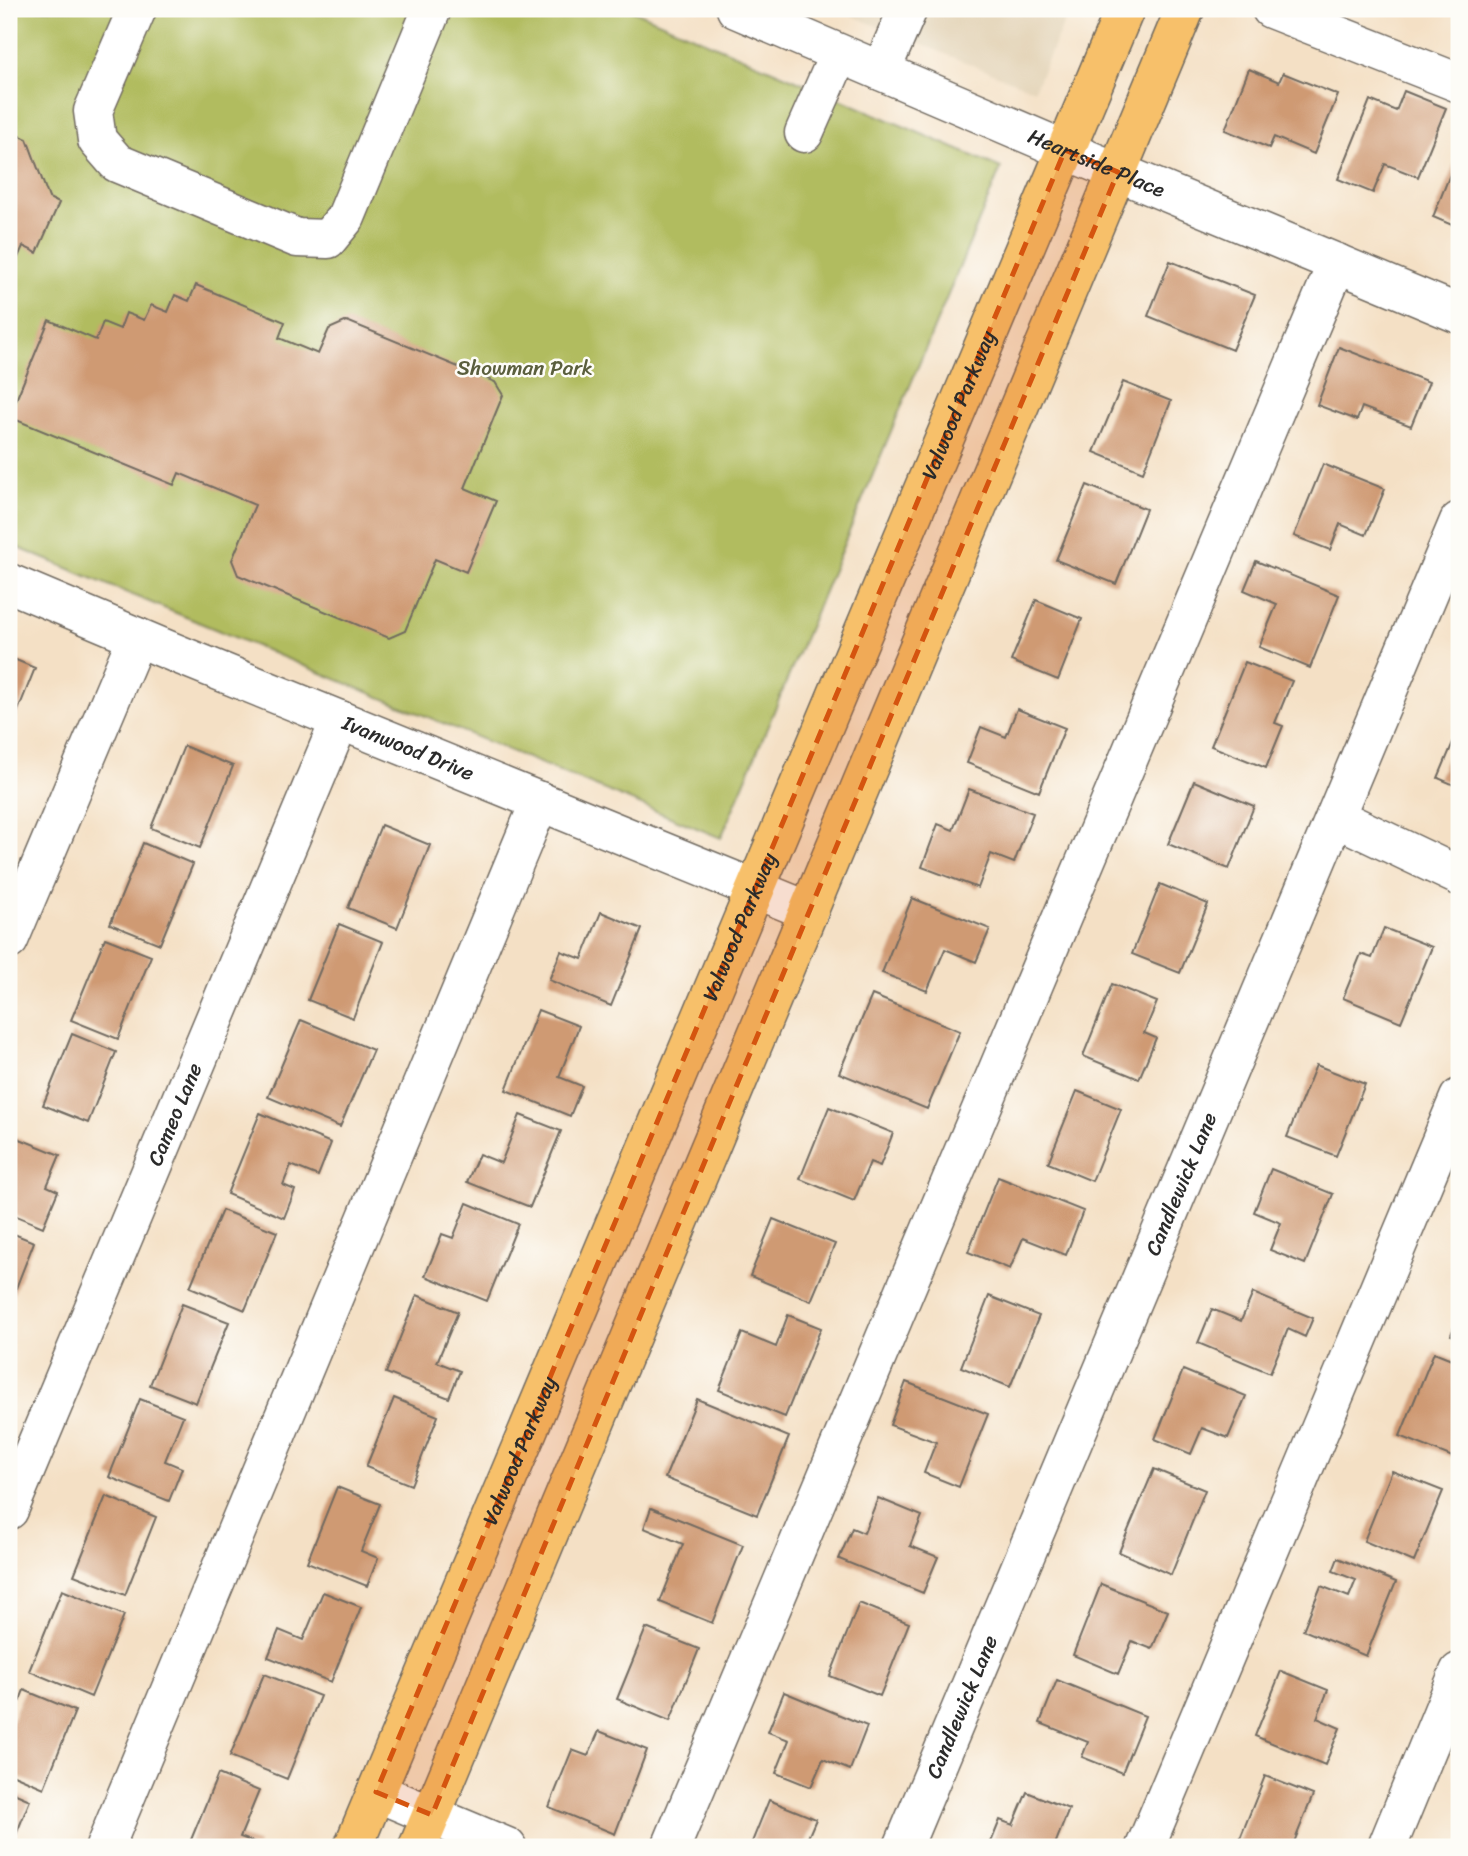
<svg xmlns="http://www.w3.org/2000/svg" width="1468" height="1856" viewBox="0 0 1468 1856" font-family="Sriracha,sans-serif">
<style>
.built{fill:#e2d1b4}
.green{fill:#b1bc5e;stroke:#6e7444;stroke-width:2}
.building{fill:#cf9a73}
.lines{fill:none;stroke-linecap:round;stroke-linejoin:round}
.minor-casing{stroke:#716a61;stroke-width:41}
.major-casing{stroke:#716a61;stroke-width:41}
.minor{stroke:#fff;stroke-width:38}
.major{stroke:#f7c06b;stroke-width:38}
.marked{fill:#d5540f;fill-opacity:0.2;stroke:#d5540f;stroke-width:5;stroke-dasharray:14 9;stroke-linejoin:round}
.labels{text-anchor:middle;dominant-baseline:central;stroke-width:5;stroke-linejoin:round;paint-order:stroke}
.street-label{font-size:21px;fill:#2b2b2b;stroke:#fdfcf7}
.park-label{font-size:21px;fill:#5a5e3d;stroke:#fdfcf7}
</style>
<rect width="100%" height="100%" fill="#fdfcf7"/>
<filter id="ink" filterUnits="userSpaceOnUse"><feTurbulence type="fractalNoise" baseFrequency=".0143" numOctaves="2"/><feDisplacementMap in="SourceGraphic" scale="14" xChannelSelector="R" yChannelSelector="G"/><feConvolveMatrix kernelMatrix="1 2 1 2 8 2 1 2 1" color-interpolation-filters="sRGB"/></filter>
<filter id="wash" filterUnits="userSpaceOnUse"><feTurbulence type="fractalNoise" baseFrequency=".00686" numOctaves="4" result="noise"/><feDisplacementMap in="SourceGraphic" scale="28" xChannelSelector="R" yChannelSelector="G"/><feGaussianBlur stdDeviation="1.57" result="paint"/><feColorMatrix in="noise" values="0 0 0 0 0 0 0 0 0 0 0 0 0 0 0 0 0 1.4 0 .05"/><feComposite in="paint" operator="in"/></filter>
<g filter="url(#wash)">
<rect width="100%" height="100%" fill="#f4e0c5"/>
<path class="built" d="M835,9H1070L1034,90Z"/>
<path class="green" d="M9,9H630L1001,168L721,838L9,544Z"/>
<g id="blocks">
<path class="building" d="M1249,69L1279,82L1283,73L1338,95L1314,154L1274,137L1269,148L1225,130Z
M1404,91L1446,108L1418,177L1385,164L1373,193L1338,179L1370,100L1396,111Z
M9,131L27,139L49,198L59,203L37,253L23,246L9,278Z
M1455,162L1459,163V228L1433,217Z
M1170,261L1255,295L1232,350L1148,316Z
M196,285L285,322L279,338L318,354L329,329L347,321L495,382L503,395L465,488L496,501L466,572L435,559L405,631L389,638L238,575L232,560L255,505L179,473L174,485L9,417L49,320L96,340L103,322L120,329L126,313L144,320L151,305L168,312L175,295L189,301Z
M1339,347L1429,382L1411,426L1362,407L1357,420L1317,405Z
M1123,382L1171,401L1143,472L1094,452Z
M1323,464L1385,489L1366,535L1340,524L1330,550L1294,536Z
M1087,485L1146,509L1116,584L1056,560Z
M1256,561L1339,595L1310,668L1259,647L1277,604L1244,590Z
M1036,600L1082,619L1058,680L1011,661Z
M9,657L35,668L9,733Z
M1245,662L1292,681L1275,723L1283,726L1266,768L1211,746Z
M1017,709L1065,728L1039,792L967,763L981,727L1006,737Z
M1454,740L1459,742V787L1438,778Z
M184,746L233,766L200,848L151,828Z
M1194,781L1254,806L1229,869L1168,844Z
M969,789L1033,813L1014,863L991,854L978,888L922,867L938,824L953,830Z
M381,825L430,845L397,928L348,908Z
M143,843L193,864L160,944L110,924Z
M1160,884L1208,904L1180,973L1132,954Z
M912,898L990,929L976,962L945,949L927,991L882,973Z
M601,912L642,929L611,1006L549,980L561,951L582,959Z
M339,924L383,942L353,1018L308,1000Z
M1384,928L1432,947L1401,1022L1343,998L1361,954L1372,958Z
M105,938L151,956L118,1039L71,1020Z
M1112,984L1157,1002L1144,1033L1156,1038L1139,1079L1083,1056Z
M872,995L960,1031L927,1109L839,1073Z
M538,1010L579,1026L559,1077L582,1086L570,1116L506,1090Z
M301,1020L373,1050L340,1127L268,1097Z
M72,1034L116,1052L88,1123L43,1105Z
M1316,1065L1365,1084L1336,1156L1287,1137Z
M1077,1091L1121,1109L1092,1181L1048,1163Z
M829,1107L893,1133L880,1166L870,1162L854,1201L800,1179Z
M260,1113L331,1143L318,1176L291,1165L283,1185L295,1190L284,1218L227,1194Z
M520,1115L561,1131L530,1207L467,1182L479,1154L501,1163Z
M15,1137L60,1155L47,1186L58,1191L43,1227L9,1213V1152Z
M1271,1169L1333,1194L1305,1264L1270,1250L1281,1223L1254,1212Z
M998,1177L1083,1211L1066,1255L1023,1238L1010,1269L968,1252Z
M467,1203L518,1224L487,1301L425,1276L442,1234L453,1238Z
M222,1210L277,1232L245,1310L190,1287Z
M773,1219L835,1244L811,1301L750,1276Z
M9,1232L34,1242L9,1306Z
M1253,1293L1313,1318L1305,1337L1288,1329L1270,1373L1198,1343L1212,1309L1241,1321Z
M417,1295L458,1312L437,1362L460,1371L449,1398L386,1373Z
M989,1296L1039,1316L1010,1387L961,1367Z
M182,1304L229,1322L196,1403L150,1385Z
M1459,1314V1338L1451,1335Z
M788,1315L821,1328L785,1417L719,1390L742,1333L776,1347Z
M1434,1352L1459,1362V1448L1455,1458L1400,1436Z
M1183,1370L1246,1396L1228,1438L1202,1428L1191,1454L1155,1439Z
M906,1382L988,1414L959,1487L924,1473L936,1442L890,1425Z
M394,1398L438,1416L411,1485L366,1467Z
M140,1399L183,1416L165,1461L182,1468L169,1501L109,1477Z
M697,1399L789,1437L757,1515L665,1478Z
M1154,1469L1205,1490L1171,1575L1119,1552Z
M1392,1471L1443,1491L1414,1562L1364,1541Z
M337,1487L380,1504L361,1551L378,1558L367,1586L307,1562Z
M106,1496L156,1517L125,1595L74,1575Z
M878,1498L922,1516L910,1546L938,1557L923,1593L839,1559L852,1528L864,1533Z
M651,1508L743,1545L712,1623L660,1602L683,1544L644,1528Z
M1338,1558L1396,1582L1366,1656L1303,1630L1321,1586L1349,1597L1356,1580L1333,1571Z
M1101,1584L1168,1611L1152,1649L1132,1641L1118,1674L1073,1655Z
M62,1590L124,1615L91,1697L29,1671Z
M323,1592L361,1607L331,1682L268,1657L279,1630L303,1640Z
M859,1603L909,1623L880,1696L830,1676Z
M646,1628L699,1649L670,1721L617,1699Z
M1281,1671L1328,1690L1317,1718L1340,1728L1325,1765L1255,1736Z
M264,1674L320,1696L287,1779L230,1756Z
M1057,1680L1145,1716L1122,1773L1082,1757L1088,1742L1040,1723Z
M24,1690L75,1711L44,1788L9,1773V1728Z
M784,1692L867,1726L850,1770L823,1759L811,1787L776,1773L789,1740L768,1732Z
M599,1731L647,1750L615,1834L549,1807L572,1750L588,1756Z
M218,1774L259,1791L240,1837L259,1844L258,1847H188Z
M1265,1776L1313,1795L1292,1847H1241L1237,1846Z
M9,1791L30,1800L11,1847H9Z
M1027,1792L1069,1809L1054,1847H989L1000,1820L1013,1825Z
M769,1800L816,1819L804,1847H750Z"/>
</g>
</g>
<g filter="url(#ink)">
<use href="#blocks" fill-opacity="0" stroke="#716a61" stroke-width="2"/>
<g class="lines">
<g class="minor-casing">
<g id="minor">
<path d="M137,9L93,111L97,140L117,163L297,238L328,239L346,217L432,9"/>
<path id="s1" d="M736,9L1065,150L1459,314"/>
<path d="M1271,9L1459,83"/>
<path d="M881,71L908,9"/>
<path d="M804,133L839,54"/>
<path id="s2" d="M9,583L175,653L809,911"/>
<path d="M1335,817L1459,876"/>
<path d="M9,940L137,637"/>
<path id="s3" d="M9,1510L340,720"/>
<path d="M376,1792L507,1847"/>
<path d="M105,1847L540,801"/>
<path d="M671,1847L1337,263"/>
<path id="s4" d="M903,1847L1459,521"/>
<path d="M1145,1847L1459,1098"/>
<path d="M1387,1847L1459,1672"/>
</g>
</g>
<g class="major-casing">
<g id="major">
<path id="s5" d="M353,1847L1125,9"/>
<path d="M418,1847L1185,9"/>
</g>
</g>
<use href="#minor" class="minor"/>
<use href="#major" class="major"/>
</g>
</g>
<path class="marked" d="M1065,150L1118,172L432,1815L376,1792Z"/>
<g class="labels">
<g class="street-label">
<text stroke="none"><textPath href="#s1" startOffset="392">Heartside Place</textPath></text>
<text stroke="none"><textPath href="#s5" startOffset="1564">Valwood Parkway</textPath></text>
<text stroke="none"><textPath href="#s2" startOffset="432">Ivanwood Drive</textPath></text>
<text stroke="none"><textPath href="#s5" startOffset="998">Valwood Parkway</textPath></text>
<text stroke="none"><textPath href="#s3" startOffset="429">Cameo Lane</textPath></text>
<text stroke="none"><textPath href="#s4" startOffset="719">Candlewick Lane</textPath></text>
<text stroke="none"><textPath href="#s5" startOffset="430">Valwood Parkway</textPath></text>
<text stroke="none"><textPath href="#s4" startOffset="152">Candlewick Lane</textPath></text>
</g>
<g class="park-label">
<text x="525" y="368">Showman Park</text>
</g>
</g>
<rect width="1468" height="1856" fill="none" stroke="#fdfcf7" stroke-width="35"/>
</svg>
